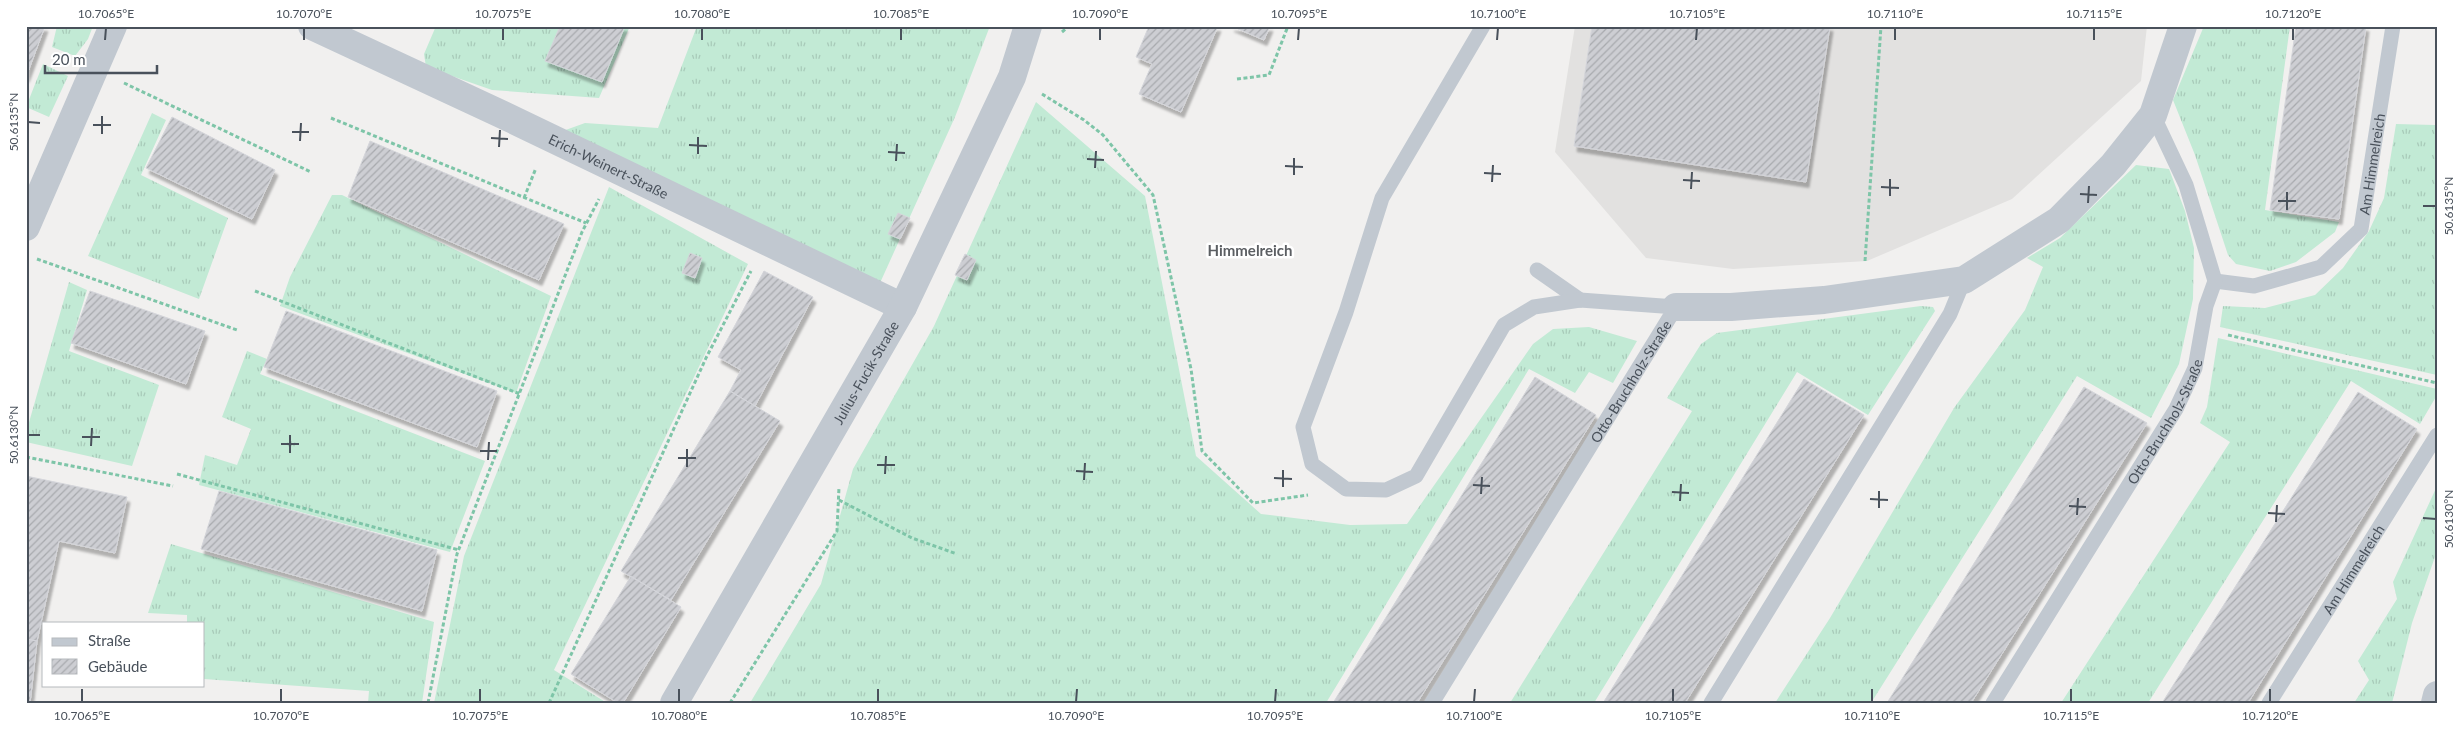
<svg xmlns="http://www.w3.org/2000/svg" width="2463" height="729" viewBox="0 0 2463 729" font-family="Lato,sans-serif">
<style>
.education{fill:#e2e1e0}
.grass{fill:url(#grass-tufts)}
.building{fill:url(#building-hatch);stroke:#d4d5da;filter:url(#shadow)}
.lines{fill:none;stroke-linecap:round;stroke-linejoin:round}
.path{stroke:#7ec5a8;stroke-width:3;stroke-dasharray:4 2.5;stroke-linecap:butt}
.lane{stroke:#c1c8d0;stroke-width:15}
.street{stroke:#c1c8d0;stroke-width:28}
.ticks{fill:none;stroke:#49515b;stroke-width:2}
.labels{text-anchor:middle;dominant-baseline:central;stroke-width:5;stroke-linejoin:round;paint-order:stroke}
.street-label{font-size:14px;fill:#49515b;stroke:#fff}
.neighbourhood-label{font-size:15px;font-weight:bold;fill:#5c5f63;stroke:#fff}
.neatline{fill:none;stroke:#49515b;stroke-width:2}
.ticks-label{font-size:12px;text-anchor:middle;fill:#49515b}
</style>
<defs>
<pattern id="grass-tufts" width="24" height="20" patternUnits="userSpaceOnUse" patternTransform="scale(1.25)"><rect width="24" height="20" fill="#c2ead5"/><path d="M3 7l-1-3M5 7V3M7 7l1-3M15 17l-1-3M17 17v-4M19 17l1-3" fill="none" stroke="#a8cab9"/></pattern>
<pattern id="building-hatch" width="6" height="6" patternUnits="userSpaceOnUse" patternTransform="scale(1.25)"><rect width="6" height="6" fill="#cdced3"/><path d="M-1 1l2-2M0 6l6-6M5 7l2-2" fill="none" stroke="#a8aaae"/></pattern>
<filter id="shadow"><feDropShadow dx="3" dy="5.5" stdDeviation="1" flood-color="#0004"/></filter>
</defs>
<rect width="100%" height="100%" fill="#f1f0ef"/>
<path class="education" d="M1575,26H2147L2141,81L2012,199L1867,261L1733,269L1646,258L1555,152Z"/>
<path class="grass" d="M57,26H93L88,39L75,56L52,47Z
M436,26H630L599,98L492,90L426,67L424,54Z
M697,26H990L955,117L880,283L560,132L585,123L658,128Z
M2204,26H2290L2265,210L2339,222L2335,232L2296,262L2270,271L2236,264L2228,255L2195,155L2173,100Z
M43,64L68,76L49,117L26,107Z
M1036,102L1145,196L1196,456L1261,514L1350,525L1407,524L1533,344L1553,329L1589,327L1637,341L1613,383L1589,372L1575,393L1529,369L1326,703H750L821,584L853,469L934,326Z
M2437,112V375L2220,327L2223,306L2265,308L2315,295L2343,268L2369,231L2384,198L2396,124L2435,125Z
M152,113L166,120L141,175L228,218L199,299L88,256Z
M2136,165L2169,169L2185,211L2194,248L2193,299L2179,364L2151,418L2077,376L1871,703H1775L1830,618L1954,408L2025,310L2043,267L2027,258L2060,238Z
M609,187L748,264L554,670L607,703H434L464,556Z
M332,195H342L551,296L516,393L280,306L290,277Z
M69,282L87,290L69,351L159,385L132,466L26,442V433Z
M1921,306L1933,307L1935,311L1868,415L1797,372L1594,703H1510L1692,411L1667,398L1701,344L1717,333Z
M2218,338L2437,389V395L2420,424L2351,381L2148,703H2061L2230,442L2200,423L2207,407Z
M247,351L267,359L260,374L485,461L450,552L199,485L205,455L237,465L251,429L222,417Z
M2437,486V551L2412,623L2392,703H2354L2369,680L2358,661L2397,599L2393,582Z
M171,544L434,622L422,703H368L369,691L204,679V623H187V615L148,613Z"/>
<path class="building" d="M26,26H45L26,77Z
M560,26H625L602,82L545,61Z
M1149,26H1218L1181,112L1139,94L1152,64L1136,57Z
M1231,26H1270L1264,40Z
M1592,26H1830L1806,182L1574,146Z
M2296,26H2366L2339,219L2270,210Z
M172,117L275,170L252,219L146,168Z
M370,141L564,224L539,280L348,197Z
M898,213L910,218L900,239L888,234Z
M690,253L702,258L695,278L682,273Z
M965,254L976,260L967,280L955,275Z
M764,271L813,297L755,406L730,391L741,370L718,357Z
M90,291L205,331L186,384L71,343Z
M286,311L497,391L477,447L264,367Z
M1535,377L1596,415L1417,703H1333Z
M1804,379L1864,415L1685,703H1603Z
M2084,387L2147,423L1971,703H1887Z
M730,391L780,421L671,600L621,571Z
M2358,392L2417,429L2248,703H2162Z
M26,476L127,497L115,553L59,541L37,641L26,639Z
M219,491L437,550L422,611L201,549Z
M631,576L681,607L623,703H618L571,674Z
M26,639L37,641L30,703H26Z"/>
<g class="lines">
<path class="path" d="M1062,32L1069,26
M1237,79L1269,75L1288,26
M124,83L311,172
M1042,94L1084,120L1103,135L1153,195L1191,369L1202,451L1253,503L1308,495
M331,118L586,223
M524,198L536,168
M37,259L237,330
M1865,261L1881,26
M255,291L520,394
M2228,335L2437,383
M26,457L173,486
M177,474L459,550
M839,500L912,538L957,554
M428,703L457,554L582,232L599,199
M549,703L706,358L751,271
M730,703L837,531L839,487"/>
<g class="lane">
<path d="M1537,270L1580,300"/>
<path id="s1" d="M2215,281L2254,286L2321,267L2361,229L2393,26"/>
<path id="s2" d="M1432,703L1676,307L1580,300L1534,307L1504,325L1416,476L1386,490L1346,489L1312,464L1303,427L1346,312L1382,198L1483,26"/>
<path d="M1711,703L1950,314L1964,280"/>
<path id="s3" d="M1993,703L2176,409L2195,368L2206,306L2215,281L2186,185L2153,115"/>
<path id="s4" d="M2269,703L2437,435"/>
</g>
<g class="street">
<path id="s5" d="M312,26L501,114L903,307"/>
<path d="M26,227L113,26"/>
<path d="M1676,307H1731L1824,300L1964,280L2059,220L2113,165L2153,115L2183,26"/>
<path id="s6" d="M674,703L903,307L1012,77L1028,26"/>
<path d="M2435,703L2437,695"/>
</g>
</g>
<path class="ticks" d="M105,40L106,28M304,40V28M503,40V28M702,40V28M901,40V28M1100,40V28M1298,40L1299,28M1497,40L1498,28M1696,40L1697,28M1895,40V28M2094,40V28M2293,40V28M28,122L40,123M93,125H111M292,132H309M102,134V116M491,138L508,139M300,141L301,123M689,145L707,146M499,147L500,130M888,152L905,153M698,154V137M1087,159L1104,160M896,161L897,144M1285,166L1303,167M1095,168L1096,151M1484,173L1501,174M1294,175V158M1683,180L1700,181M1492,182L1493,165M1881,187L1899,188M1691,189L1692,172M2080,194L2097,195M1890,196V179M2278,201H2296M2088,203L2089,186M2423,206H2436M2287,210V192M28,435H40M82,437H100M281,444H299M91,446L92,428M480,451H497M290,453V435M678,458H696M488,460L489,442M877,465H895M687,467V449M1076,471L1093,472M885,474L886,456M1274,478L1292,479M1084,480L1085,463M1473,485L1490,486M1283,487V470M1672,492L1689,493M1481,494L1482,477M1870,499L1888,500M1680,501L1681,484M2069,506L2086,507M1879,508V491M2268,513L2285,514M2077,515L2078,498M2423,518L2436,519M2276,522L2277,505M82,702V689M281,702V689M480,702V689M679,702V689M878,702V689M1076,702L1077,689M1275,702L1276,689M1474,702L1475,689M1673,702V689M1872,702V689M2071,702V689M2270,702V689"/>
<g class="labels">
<g class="street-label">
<text stroke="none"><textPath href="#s1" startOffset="230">Am Himmelreich</textPath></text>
<text stroke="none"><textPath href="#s5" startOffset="328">Erich-Weinert-Straße</textPath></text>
<text stroke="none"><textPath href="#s6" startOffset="382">Julius-Fucik-Straße</textPath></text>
<text stroke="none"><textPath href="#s2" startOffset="378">Otto-Bruchholz-Straße</textPath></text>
<text stroke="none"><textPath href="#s3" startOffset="330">Otto-Bruchholz-Straße</textPath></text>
<text stroke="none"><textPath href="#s4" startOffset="158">Am Himmelreich</textPath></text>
</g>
<g class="neighbourhood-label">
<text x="1250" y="250">Himmelreich</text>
</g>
</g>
<rect width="2463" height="729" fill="none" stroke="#ffffff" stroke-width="55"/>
<rect x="42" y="622" width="162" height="65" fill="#ffffff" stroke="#b6b9bd"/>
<rect x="52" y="638" width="25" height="8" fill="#c1c8d0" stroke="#b6b9bd"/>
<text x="88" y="646" font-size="15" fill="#49515b">Straße</text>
<rect x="52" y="659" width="25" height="15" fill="url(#building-hatch)" stroke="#b6b9bd"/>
<text x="88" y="672" font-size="15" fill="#49515b">Gebäude</text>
<path d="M45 65v8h112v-8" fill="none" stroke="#49515b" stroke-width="2.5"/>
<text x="52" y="65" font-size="15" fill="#49515b" stroke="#ffffff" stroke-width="4" paint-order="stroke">20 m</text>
<rect x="28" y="28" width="2408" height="674" class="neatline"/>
<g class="ticks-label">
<text x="106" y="18">10.7065°E</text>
<text x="304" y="18">10.7070°E</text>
<text x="503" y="18">10.7075°E</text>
<text x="702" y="18">10.7080°E</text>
<text x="901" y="18">10.7085°E</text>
<text x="1100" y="18">10.7090°E</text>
<text x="1299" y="18">10.7095°E</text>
<text x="1498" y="18">10.7100°E</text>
<text x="1697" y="18">10.7105°E</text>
<text x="1895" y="18">10.7110°E</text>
<text x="2094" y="18">10.7115°E</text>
<text x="2293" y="18">10.7120°E</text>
<text transform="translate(14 122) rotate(-90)" y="4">50.6135°N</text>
<text transform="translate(2449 206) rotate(-90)" y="4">50.6135°N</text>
<text transform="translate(14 435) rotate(-90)" y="4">50.6130°N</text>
<text transform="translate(2449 519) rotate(-90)" y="4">50.6130°N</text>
<text x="82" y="720">10.7065°E</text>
<text x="281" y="720">10.7070°E</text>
<text x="480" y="720">10.7075°E</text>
<text x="679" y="720">10.7080°E</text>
<text x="878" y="720">10.7085°E</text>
<text x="1076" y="720">10.7090°E</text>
<text x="1275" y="720">10.7095°E</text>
<text x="1474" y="720">10.7100°E</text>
<text x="1673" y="720">10.7105°E</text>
<text x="1872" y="720">10.7110°E</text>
<text x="2071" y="720">10.7115°E</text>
<text x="2270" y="720">10.7120°E</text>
</g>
</svg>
